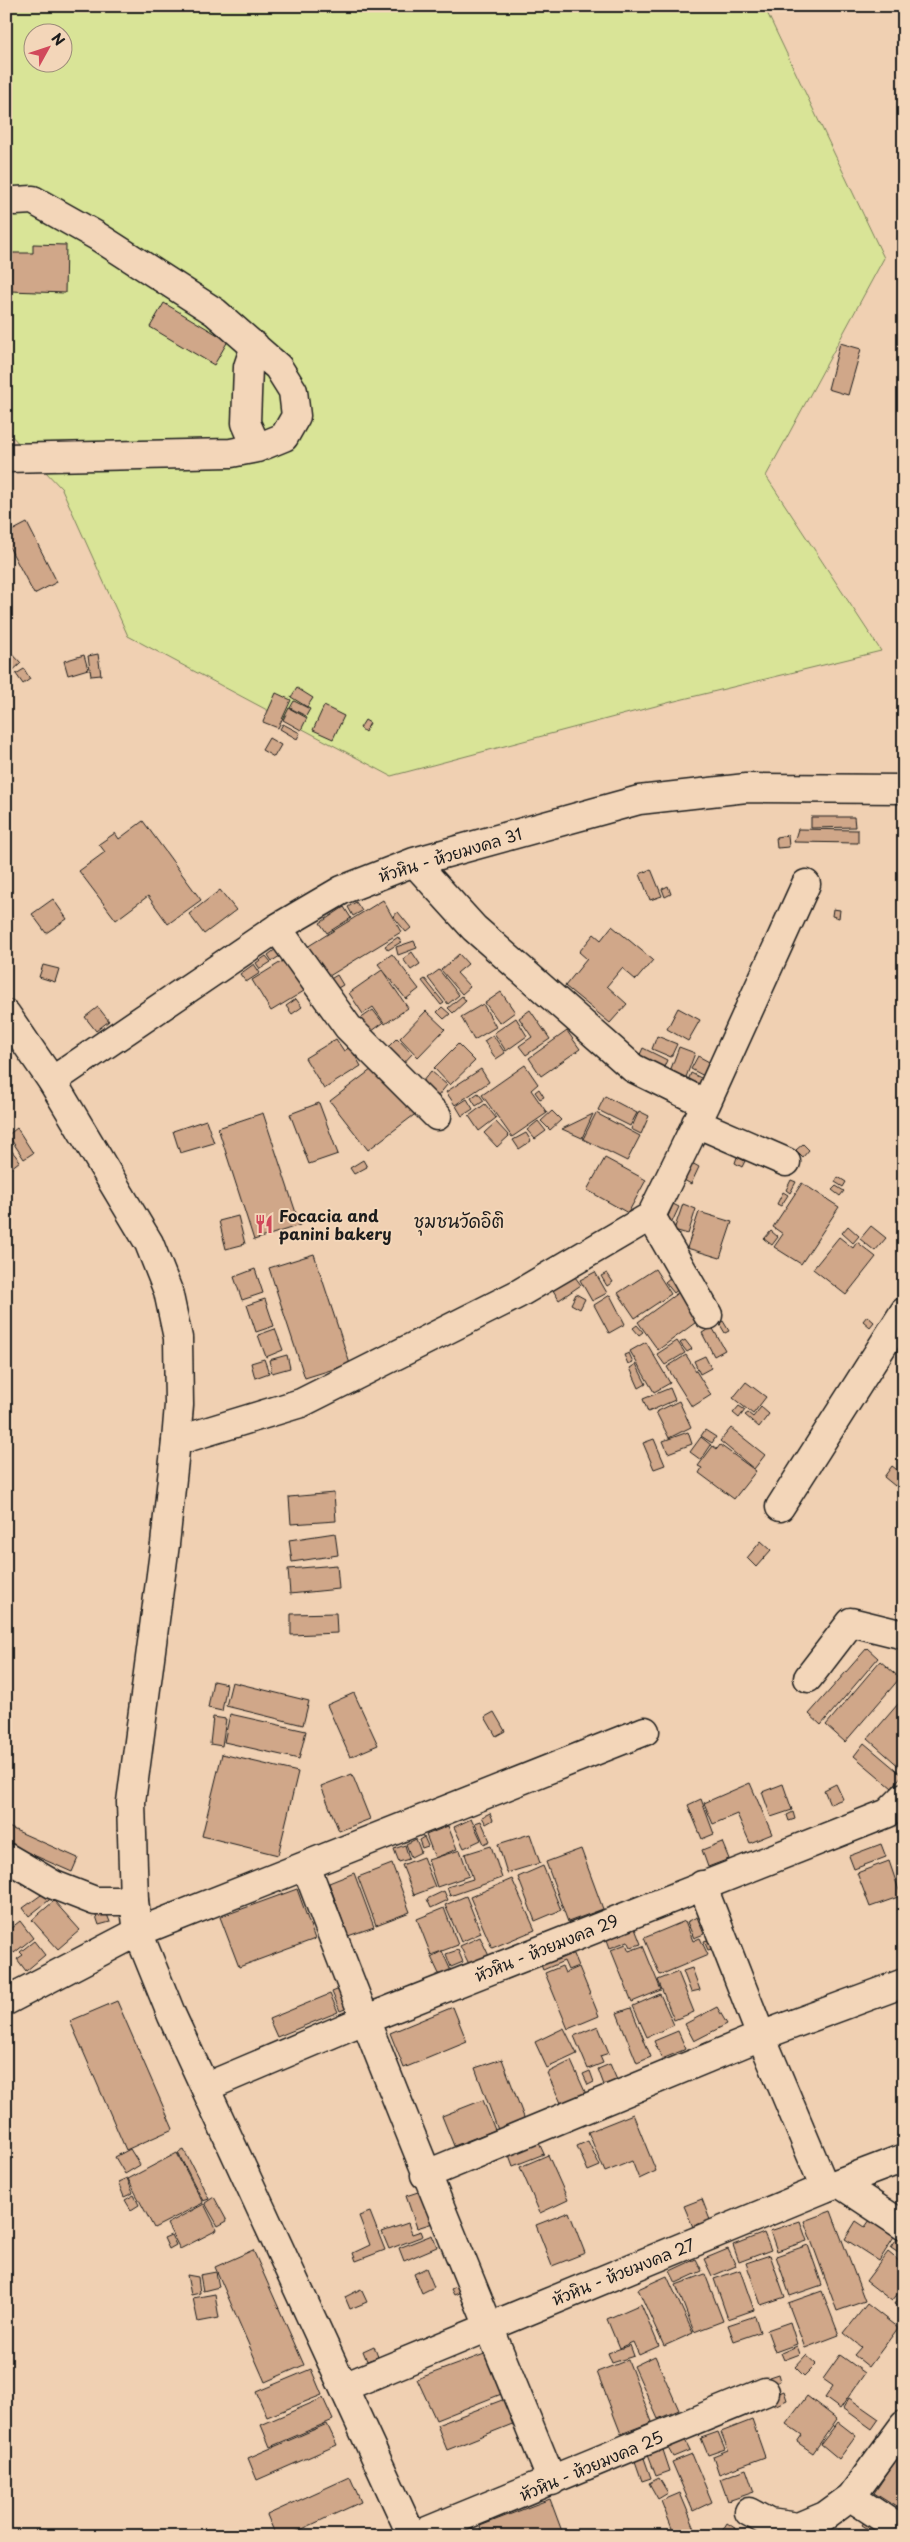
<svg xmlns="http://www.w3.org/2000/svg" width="910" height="2542" viewBox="0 0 910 2542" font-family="'Playpen Sans','Playpen Sans Thai',sans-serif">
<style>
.green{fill:#d9e497;stroke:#7a805a;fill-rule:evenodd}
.building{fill:#d0a789;stroke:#1c1c1c}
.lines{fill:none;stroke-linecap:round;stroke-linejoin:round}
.minor-casing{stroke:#1c1c1c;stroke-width:31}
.major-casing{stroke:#1c1c1c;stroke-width:31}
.minor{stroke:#f3d6b9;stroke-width:28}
.major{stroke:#f3d6b9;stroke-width:28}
.labels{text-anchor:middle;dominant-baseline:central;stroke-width:4;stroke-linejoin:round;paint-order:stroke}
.street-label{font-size:16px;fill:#1c1c1c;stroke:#f3d6b9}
.poi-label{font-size:16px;font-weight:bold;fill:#1c1c1c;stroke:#f3d6b9;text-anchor:start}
.neighbourhood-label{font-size:18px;fill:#1c1c1c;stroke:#f3d6b9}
</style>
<rect width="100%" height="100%" fill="#f0d0b2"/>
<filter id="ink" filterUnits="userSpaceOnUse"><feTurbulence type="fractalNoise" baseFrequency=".02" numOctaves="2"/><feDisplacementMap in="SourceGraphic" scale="10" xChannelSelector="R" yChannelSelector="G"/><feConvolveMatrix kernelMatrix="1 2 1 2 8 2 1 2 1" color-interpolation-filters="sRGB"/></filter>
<g filter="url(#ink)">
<path class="green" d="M6,6H764L884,258L766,476L881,651L671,702L391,776L128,636L62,489L6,430ZM32,32H62V62H32Z"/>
<path class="building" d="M33,244L66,245L65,293L10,291L12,253H33Z
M164,303L228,341L214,365L150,327Z
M840,343L861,349L848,395L828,389Z
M27,523L57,582L34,594L6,541V534Z
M6,647L21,663L7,676H6Z
M98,654L101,675L91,676L88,656Z
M84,655L88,669L68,675L64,661Z
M24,669L30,679L23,684L16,674Z
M297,688L313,698L307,707L291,697Z
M276,693L291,700L278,728L263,722Z
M294,701L310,709L306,716L290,708Z
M324,706L344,716L333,739L313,730Z
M289,708L307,718L301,730L283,720Z
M365,720L370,723L365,732L360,728Z
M283,724L300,733L297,739L280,729Z
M269,738L281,745L274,757L262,750Z
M811,817H854L855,827L811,828Z
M143,821L201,900L168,924L148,896L116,920L79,871L105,852L99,844L115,833L119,839Z
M798,829L858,830V843L794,842Z
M788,835L789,847L777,848L776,837Z
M651,869L662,896L650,900L640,874Z
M668,886L671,894L665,897L662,889Z
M220,890L236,910L204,934L189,914Z
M53,899L67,919L46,933L32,914Z
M383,900L401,932L326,978L307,947Z
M356,902L362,911L353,916L348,907Z
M344,907L351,918L327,933L320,923Z
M833,909L840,910L839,918L832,916Z
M398,912L411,928L406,932L393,916Z
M612,926L653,960L636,980L622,968L607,986L627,1004L610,1023L565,986L587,959L579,952L594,934L601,940Z
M398,937L401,942L388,950L385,946Z
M414,941L417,948L398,955L396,947Z
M276,949L280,956L272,961L268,955Z
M412,952L420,964L411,970L403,959Z
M392,954L419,989L406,999L378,964Z
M459,954L468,964L457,973L470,987L462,994L441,970Z
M266,956L271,962L260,969L256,963Z
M291,956L309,988L271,1011L252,980Z
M254,964L260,973L246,982L240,974Z
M43,965L59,969L55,982L39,977Z
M382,970L408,1008L385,1024L373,1007L363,1014L349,993Z
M439,970L459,995L448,1004L428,978Z
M337,975L343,985L331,992L324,983Z
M425,979L444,1003L441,1005L422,981Z
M501,992L515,1012L500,1023L485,1003Z
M462,996L466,1001L453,1013L448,1008Z
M296,999L302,1007L292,1014L286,1006Z
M348,1002L360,1019L373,1010L383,1023L364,1037L342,1006Z
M483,1004L496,1027L474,1040L461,1017Z
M98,1007L109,1021L96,1031L85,1017Z
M442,1007L450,1014L444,1019L437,1012Z
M678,1008L700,1020L688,1041L667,1029Z
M530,1010L550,1039L526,1055L519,1046L532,1037L519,1018Z
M426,1011L445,1029L418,1057L400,1038Z
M516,1018L527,1036L506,1051L494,1033Z
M567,1031L580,1049L541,1076L529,1058Z
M493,1035L505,1053L496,1059L484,1041Z
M657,1036L677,1044L671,1057L652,1049Z
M397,1038L412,1054L401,1066L385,1050Z
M336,1039L344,1051L350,1047L361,1066L324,1089L305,1058Z
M458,1044L475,1061L450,1085L434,1068Z
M679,1047L695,1053L685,1080L669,1074Z
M643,1048L667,1060L662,1072L637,1061Z
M698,1056L713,1064L706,1077L691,1069Z
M380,1063L418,1112L368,1150L330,1101Z
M525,1065L538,1084L531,1090L547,1113L512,1137L482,1095Z
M481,1069L489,1082L455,1105L446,1092Z
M431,1071L447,1085L438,1096L422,1082Z
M691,1073L705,1080L700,1090L687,1083Z
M539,1089L544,1097L540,1099L535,1092Z
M478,1093L484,1101L476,1106L471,1098Z
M605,1096L637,1113L630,1126L598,1110Z
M467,1099L473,1109L462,1116L456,1106Z
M319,1103L338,1154L309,1164L290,1114Z
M485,1104L496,1118L479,1131L469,1116Z
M552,1111L561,1120L550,1130L541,1121Z
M639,1111L649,1116L641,1134L631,1129Z
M263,1113L300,1225L254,1240L218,1128Z
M596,1113L640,1136L627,1161L583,1139Z
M593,1114L582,1138L562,1129Z
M206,1120L214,1143L180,1153L173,1131Z
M538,1121L546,1131L535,1139L527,1130Z
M496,1122L509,1136L497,1147L484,1133Z
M17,1128L33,1153L24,1159L8,1135Z
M526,1133L531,1141L519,1149L513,1140Z
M6,1144L20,1161L6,1172Z
M803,1144L809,1150L803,1157L796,1150Z
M737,1157L745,1161L742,1167L735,1163Z
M605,1158L646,1180L628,1213L587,1190Z
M363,1160L367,1167L354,1174L350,1168Z
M692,1163L699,1167L691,1184L684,1180Z
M838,1177L846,1182L843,1187L835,1182Z
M791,1180L796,1182L790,1193L786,1190Z
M802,1183L839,1207L801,1264L774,1247L783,1234L773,1227Z
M836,1186L844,1191L840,1196L832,1190Z
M783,1192L788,1195L781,1206L777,1204Z
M673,1204L679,1207L672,1222L667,1219Z
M683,1204L696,1209L688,1234L674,1230Z
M699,1212L732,1222L720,1258L687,1248Z
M238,1216L245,1244L226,1249L219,1221Z
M848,1226L859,1236L853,1243L842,1233Z
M871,1226L886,1238L875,1251L860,1239Z
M771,1231L778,1237L772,1245L764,1239Z
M839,1237L853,1248L857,1242L876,1257L846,1295L813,1269Z
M314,1254L350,1364L305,1378L269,1268Z
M255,1269L263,1293L242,1300L234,1277Z
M655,1269L671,1294L635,1318L618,1293Z
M595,1272L607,1293L592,1301L580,1280Z
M572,1273L581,1285L559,1300L551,1287Z
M607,1273L613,1282L607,1286L601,1276Z
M672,1276L681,1287L674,1293L665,1282Z
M679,1292L699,1320L658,1350L638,1322Z
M576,1294L585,1299L580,1309L571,1304Z
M610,1295L625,1324L609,1333L594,1305Z
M265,1299L274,1326L256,1332L247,1305Z
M867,1316L874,1322L870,1327L863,1321Z
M723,1321L729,1331L725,1333L719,1323Z
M637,1325L643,1332L639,1335L633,1328Z
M712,1327L725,1350L714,1356L702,1333Z
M275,1329L283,1350L266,1357L258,1335Z
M685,1340L692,1349L687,1352L680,1343Z
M677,1341L685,1353L665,1365L657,1354Z
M646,1342L670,1383L654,1392L630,1351Z
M629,1353L633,1362L628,1364L624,1355Z
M287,1355L290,1368L272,1373L269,1360Z
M686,1355L711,1395L692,1407L667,1367Z
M705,1356L711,1368L700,1374L694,1361Z
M264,1359L269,1373L255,1378L251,1363Z
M636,1364L646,1384L639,1388L630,1368Z
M746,1382L766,1397L753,1414L733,1398Z
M670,1388L675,1400L648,1412L643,1399Z
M679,1401L691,1427L669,1438L656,1412Z
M739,1406L745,1410L739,1418L733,1413Z
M761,1407L769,1414L759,1427L745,1415L748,1413L753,1417Z
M731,1428L765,1455L754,1469L720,1441Z
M705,1430L716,1437L712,1443L701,1436Z
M688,1432L692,1444L668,1453L663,1441Z
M701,1437L711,1445L701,1460L690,1452Z
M654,1439L665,1465L654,1469L643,1443Z
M720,1445L756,1471L734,1499L699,1473L702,1468L698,1466L713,1446L717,1449Z
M892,1466L904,1475L895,1486L884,1477Z
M334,1493L336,1521L291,1524L289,1497Z
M335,1533L338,1555L292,1562L289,1540Z
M761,1541L771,1550L756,1567L747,1558Z
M337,1565L339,1589L290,1594L288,1569Z
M336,1613L337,1633L291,1635V1614Z
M867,1648L878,1658L821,1725L809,1714Z
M880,1661L900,1678L845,1742L826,1725Z
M213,1681L227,1684L222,1711L208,1708Z
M232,1682L309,1701L303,1725L226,1706Z
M354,1693L378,1745L350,1757L327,1705Z
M904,1697V1767L902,1769L868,1739Z
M494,1712L505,1731L496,1736L485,1717Z
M230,1714L306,1731L299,1759L224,1742Z
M213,1717L226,1719L222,1746L210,1744Z
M864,1743L902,1775L892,1788L854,1756Z
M222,1754L298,1772L278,1855L202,1836Z
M352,1774L370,1819L339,1831L321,1786Z
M750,1783L772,1834L750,1843L737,1814L713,1824L704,1803Z
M783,1784L792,1810L771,1817L762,1792Z
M836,1784L843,1799L830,1804L824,1790Z
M701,1799L714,1834L702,1839L688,1805Z
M793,1812L795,1819L789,1821L787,1815Z
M490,1813L493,1820L486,1824L482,1817Z
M471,1819L481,1840L464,1848L454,1827Z
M481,1821L490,1841L484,1844L475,1823Z
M6,1826L78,1858L72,1872L6,1843Z
M448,1826L457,1849L435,1858L426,1835Z
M530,1834L540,1863L507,1873L498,1844Z
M424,1837L428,1846L422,1848L419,1840Z
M416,1839L421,1852L411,1857L406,1844Z
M904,1840V1855L897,1843Z
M722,1842L729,1859L708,1867L702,1850Z
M881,1844L886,1857L854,1869L849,1856Z
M405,1845L409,1859L399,1862L394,1849Z
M491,1846L502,1878L450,1896L447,1887L473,1879L465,1854Z
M581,1849L603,1909L568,1922L546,1862Z
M460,1850L469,1876L437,1887L428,1860Z
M423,1857L435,1887L414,1895L402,1865Z
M889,1861L901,1896L870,1907L857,1873Z
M392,1864L410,1912L376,1925L358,1877Z
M543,1866L561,1910L535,1921L518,1877Z
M354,1873L374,1927L348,1936L329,1883Z
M512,1879L535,1930L492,1948L470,1897Z
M297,1889L315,1939L239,1967L220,1917Z
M48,1890L53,1897L29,1916L23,1908Z
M444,1891L448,1900L431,1908L427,1899Z
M466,1896L481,1933L461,1942L445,1905Z
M54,1901L80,1930L58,1949L32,1920Z
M103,1904L110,1922L99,1925L93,1907Z
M444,1908L458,1945L431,1955L417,1919Z
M697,1917L704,1934L694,1938L687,1922Z
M20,1921L33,1938L14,1953L6,1943V1932Z
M685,1921L693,1941L700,1938L708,1955L660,1975L644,1938Z
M634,1926L641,1944L631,1947L628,1941L610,1948L606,1937Z
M480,1937L489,1956L469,1964L460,1946Z
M711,1939L715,1948L708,1950L704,1941Z
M34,1941L45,1955L26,1971L17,1959L23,1955L20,1952Z
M626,1944L629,1951L643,1946L661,1990L632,2002L611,1950Z
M458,1950L463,1962L451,1967L446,1954Z
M442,1951L451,1971L440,1976L431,1957Z
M572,1952L578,1966L568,1970L564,1961L543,1970L541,1965Z
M562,1966L565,1973L579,1967L599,2016L568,2029L545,1973Z
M692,1968L700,1990L691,1992L683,1971Z
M678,1972L694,2012L674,2020L658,1980Z
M342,1988L350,2007L340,2011L332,1992Z
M330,1994L338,2012L277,2037L269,2019Z
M660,1994L674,2025L647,2037L633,2006Z
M117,2001L173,2129L126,2150L70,2021Z
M453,2007L467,2042L404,2068L390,2033Z
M717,2007L727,2024L694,2041L685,2024Z
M631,2008L651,2057L637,2063L617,2013Z
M598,2026L609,2053L600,2056L603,2063L588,2069L574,2036Z
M564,2028L577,2054L547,2068L535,2042Z
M678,2031L686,2049L662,2059L654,2041Z
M502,2059L525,2120L498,2130L475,2068Z
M571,2061L586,2094L562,2105L547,2073Z
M610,2064L617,2080L604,2085L598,2069Z
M590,2071L594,2082L588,2085L583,2074Z
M483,2100L495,2130L454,2146L442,2116Z
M633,2114L656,2171L639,2179L632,2161L605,2172L588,2132Z
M588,2141L600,2166L588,2171L577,2146Z
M539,2143L544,2154L513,2166L509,2155Z
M130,2149L140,2165L125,2174L115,2157Z
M184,2150L209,2199L203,2201L178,2153Z
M177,2153L203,2203L154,2228L128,2179Z
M548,2155L568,2200L540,2213L520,2167Z
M127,2178L133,2193L124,2197L118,2182Z
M424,2190L436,2222L417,2228L406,2196Z
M134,2195L139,2205L131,2210L125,2200Z
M214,2197L227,2221L218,2226L205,2203Z
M702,2199L710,2220L693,2227L684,2206Z
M204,2204L217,2230L180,2249L167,2224Z
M831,2211L865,2301L837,2311L804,2221Z
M370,2212L385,2250L356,2261L353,2253L370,2245L359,2216Z
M569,2212L585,2253L552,2266L536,2225Z
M870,2220L895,2236L879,2261L845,2239L856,2221L865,2227Z
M800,2221L807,2241L777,2251L770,2231Z
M408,2223L412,2234L421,2231L423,2236L389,2249L382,2232Z
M764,2233L771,2250L739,2262L733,2245Z
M171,2235L176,2245L169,2249L164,2238Z
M432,2235L437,2247L404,2261L399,2248Z
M898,2238L904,2241V2249L900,2254L891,2248Z
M808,2245L822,2285L790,2296L776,2256Z
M728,2249L736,2266L712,2276L704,2259Z
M253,2250L304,2365L265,2382L215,2267Z
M888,2252L904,2265V2286L892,2301L866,2281Z
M770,2255L785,2297L761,2305L746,2263Z
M696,2259L702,2271L676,2283L670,2271Z
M426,2268L434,2287L422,2293L414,2274Z
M740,2270L754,2310L728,2319L714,2279Z
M216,2272L219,2287L203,2291L200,2275Z
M705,2274L723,2321L694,2332L676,2285Z
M187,2275L198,2277L200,2293L191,2295Z
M667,2276L693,2333L664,2346L638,2289Z
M458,2286L461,2292L454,2295L451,2289Z
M361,2289L367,2302L350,2309L345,2297Z
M822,2291L839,2335L805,2348L788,2303Z
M904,2291V2310L895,2304Z
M215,2294L219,2318L198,2322L193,2298Z
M641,2304L659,2346L639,2355L633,2342L619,2348L607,2319Z
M867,2304L898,2328L869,2367L854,2355L861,2347L844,2333Z
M755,2316L760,2332L734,2341L728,2325Z
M790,2322L797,2344L775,2352L767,2330Z
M630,2345L634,2356L612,2363L608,2353Z
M374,2346L378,2357L367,2361L363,2351Z
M797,2346L800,2354L784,2360L781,2353Z
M490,2352L504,2393L436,2420L417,2379Z
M806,2355L816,2364L804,2376L795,2367Z
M840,2355L865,2373L840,2409L825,2398L833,2386L823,2379Z
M655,2356L679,2410L658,2419L634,2366Z
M628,2360L652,2422L621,2434L597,2372Z
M311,2369L322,2395L267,2417L256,2392Z
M778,2374L780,2381L771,2385L769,2377Z
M784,2391L787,2400L774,2406L770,2397Z
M807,2396L837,2419L813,2453L797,2442L802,2435L786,2424Z
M510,2397L520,2421L447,2450L437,2425Z
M323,2398L333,2420L270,2447L261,2425Z
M849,2398L879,2419L872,2429L843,2408Z
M752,2420L765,2457L719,2474L713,2456L728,2450L721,2432Z
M838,2422L856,2436L839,2459L821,2444Z
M327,2424L337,2445L257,2480L248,2458Z
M718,2432L725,2449L708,2455L701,2438Z
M685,2440L690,2450L673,2457L668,2448Z
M663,2450L670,2471L656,2476L648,2455Z
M902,2451L904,2452V2512L874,2493Z
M692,2454L712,2502L693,2511L672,2462Z
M644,2458L651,2478L642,2481L635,2461Z
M746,2469L754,2492L728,2501L720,2479Z
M350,2477L361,2502L287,2536H276L267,2515Z
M659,2478L668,2493L658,2499L649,2483Z
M680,2493L698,2536H675L661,2501Z
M550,2499L563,2534L484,2536L480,2526Z
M868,2516L882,2524L876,2534L862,2525Z
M727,2523L747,2536H719Z
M839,2529L850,2536H835Z"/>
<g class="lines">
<g class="minor-casing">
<path id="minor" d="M255,346L248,367L246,423L257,448
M6,458L231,453L257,448L284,437L296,416L293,391L278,367L215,312L97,236L33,200L15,201
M414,862L474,928L633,1068L706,1104
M277,928L348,1027L437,1116
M52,1081L277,928L342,890L414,862L639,800L746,788L904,789
M696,1123L786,1162
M651,1216L708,1315
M176,1441L301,1403L518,1294L651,1216L706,1104L806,884
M780,1507L904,1312
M808,1678L851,1622L904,1635
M6,1857L54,1885L95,1901H134
M306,1866C384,2073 469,2277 552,2481
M702,1885L761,2036L825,2188
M6,2001L138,1932L645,1731
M206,2087L364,2020L888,1813L904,1797
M425,2175L761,2036L904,1983
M839,2183L904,2226
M344,2387L825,2188L904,2158
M851,2497L904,2532
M749,2512L769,2523L799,2527L825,2516L851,2497L904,2425
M415,2536L765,2392"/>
</g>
<g class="major-casing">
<path id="major" d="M6,1014L52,1081L149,1243L168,1291L178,1338L179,1405L176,1441L165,1544L131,1802L134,1901L138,1932L172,2016L412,2536"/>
</g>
<use href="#minor" class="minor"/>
<use href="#major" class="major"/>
</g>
</g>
<defs>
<g id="restaurant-bare" transform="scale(1.5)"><path d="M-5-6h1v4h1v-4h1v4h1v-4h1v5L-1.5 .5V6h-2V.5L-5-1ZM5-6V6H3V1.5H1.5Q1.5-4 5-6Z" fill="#d1495b" stroke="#f3d6b9" stroke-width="2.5" paint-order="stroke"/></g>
</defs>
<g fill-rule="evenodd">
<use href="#restaurant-bare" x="264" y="1224"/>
</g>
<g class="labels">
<g class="street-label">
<text transform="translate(450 854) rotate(-17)">หัวหิน - ห้วยมงคล 31</text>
<text transform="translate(546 1947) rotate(-22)">หัวหิน - ห้วยมงคล 29</text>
<text transform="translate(623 2271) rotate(-22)">หัวหิน - ห้วยมงคล 27</text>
<text transform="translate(591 2465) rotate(-23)">หัวหิน - ห้วยมงคล 25</text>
</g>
<g class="poi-label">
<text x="279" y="1215">Focacia and<tspan x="279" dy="18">panini bakery</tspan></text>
</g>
<g class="neighbourhood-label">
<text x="459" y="1220">ชุมชนวัดอิติ</text>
</g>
</g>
<rect width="910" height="2542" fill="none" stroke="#f3d6b9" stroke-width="25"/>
<rect x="12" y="12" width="885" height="2517" fill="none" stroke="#1c1c1c" stroke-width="2" filter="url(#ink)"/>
<g transform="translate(48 48) rotate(50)"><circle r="24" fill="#f3d6b9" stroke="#9d8c7a"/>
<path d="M0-4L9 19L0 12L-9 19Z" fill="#d1495b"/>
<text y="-8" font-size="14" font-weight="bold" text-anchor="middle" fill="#1c1c1c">N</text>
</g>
</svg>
